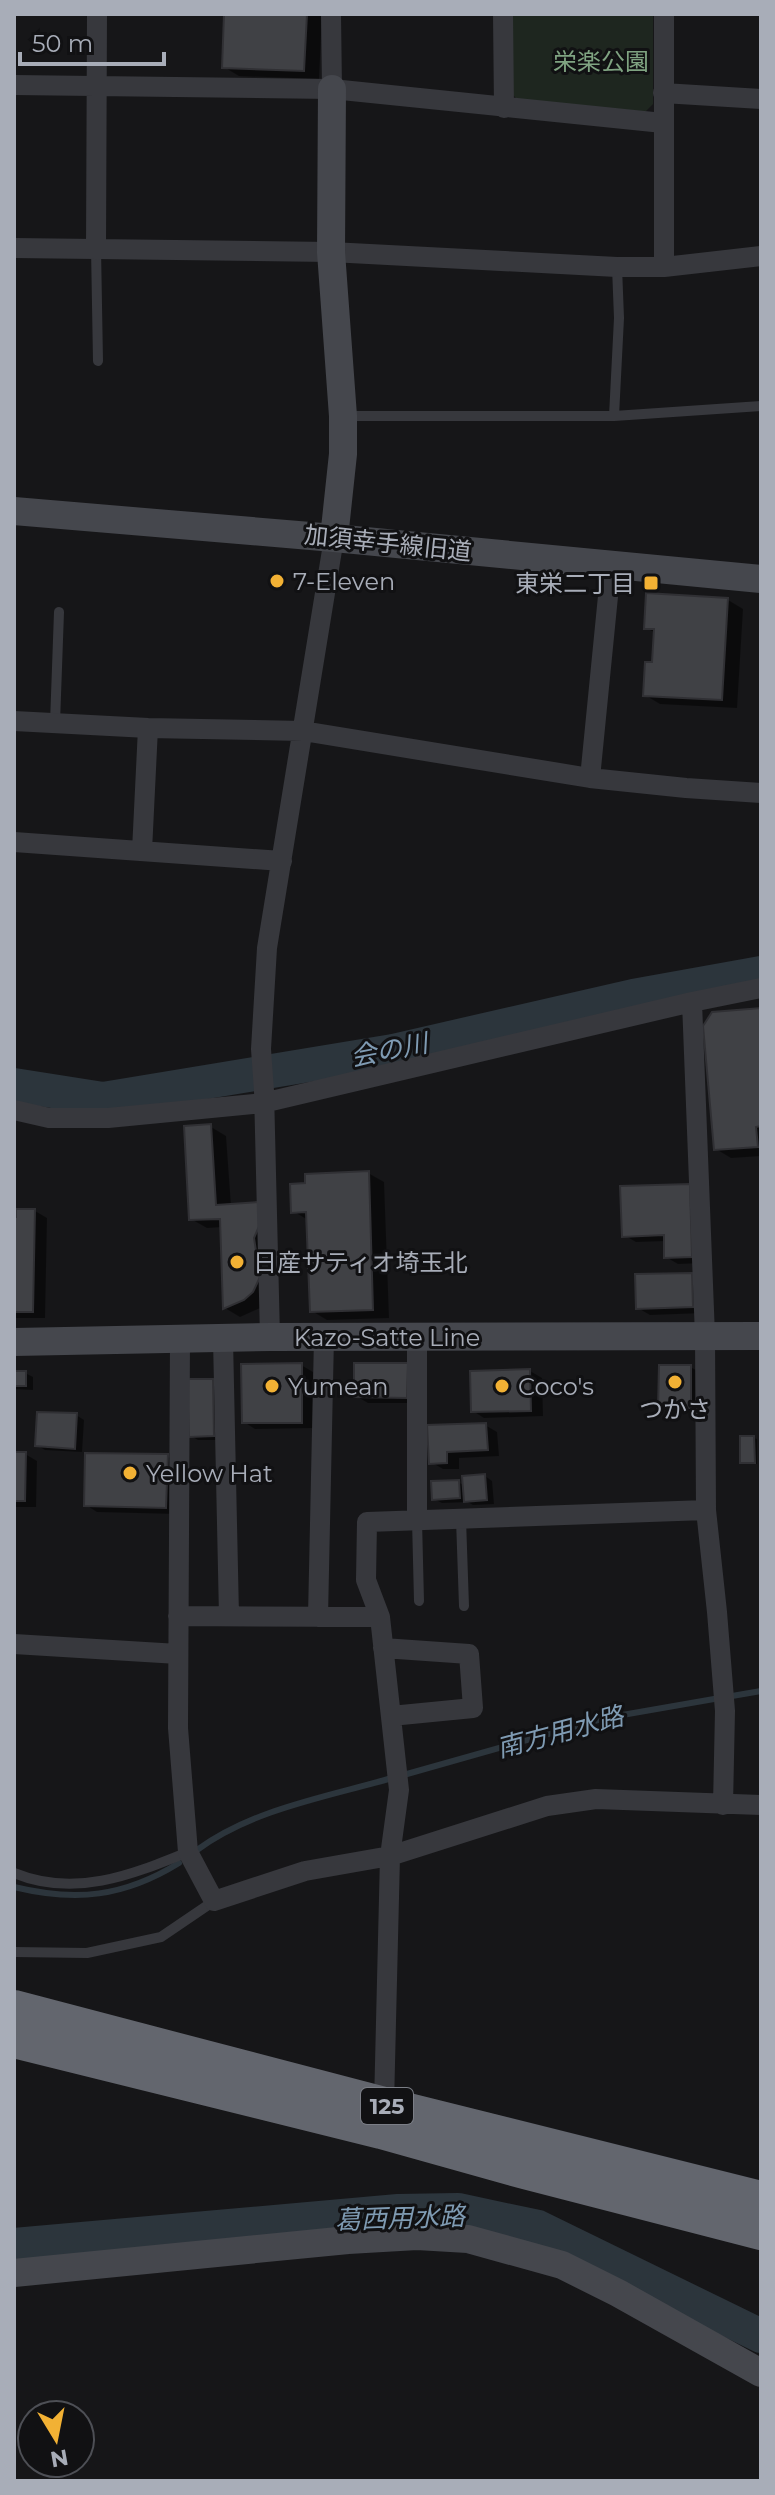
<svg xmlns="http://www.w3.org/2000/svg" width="775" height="2495" viewBox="0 0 775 2495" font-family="Montserrat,'Noto Sans JP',sans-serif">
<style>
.green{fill:#1e261f}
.shadow{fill:#0007}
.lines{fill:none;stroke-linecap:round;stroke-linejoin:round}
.stream{stroke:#2c353c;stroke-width:6}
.river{stroke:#2c353c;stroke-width:34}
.building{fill:#404145;stroke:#303034;stroke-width:2}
.lane{stroke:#37383d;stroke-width:10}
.street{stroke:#37383d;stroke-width:20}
.secondary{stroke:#45474d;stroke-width:28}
.highway{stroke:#63666e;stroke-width:36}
.poi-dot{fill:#f2b134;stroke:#111113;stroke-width:3}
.labels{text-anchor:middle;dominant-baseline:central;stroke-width:6;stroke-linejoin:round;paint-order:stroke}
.shield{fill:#111113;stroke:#7b7e86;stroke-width:2}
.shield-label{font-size:22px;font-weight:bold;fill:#a8adb8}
.park-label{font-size:24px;fill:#7fa381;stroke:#111113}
.street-label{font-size:24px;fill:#a8adb8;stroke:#111113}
.poi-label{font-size:24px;fill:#a8adb8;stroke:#111113;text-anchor:start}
.water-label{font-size:26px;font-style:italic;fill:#7f9bb3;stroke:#111113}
</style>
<rect width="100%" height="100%" fill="#161618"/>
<path class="green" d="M509,14H653V104L645,112L517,99L511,93Z"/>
<path class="shadow" d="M226,14H322L319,79L239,76L224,67Z
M728,600L743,609L737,708L660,704L645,695L654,665L656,633L646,628Z
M761,1010V1156L731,1158L716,1149Z
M211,1127L226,1136L231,1206L258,1204L260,1308L240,1317L225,1308L222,1227L207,1228L191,1219Z
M368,1173L384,1182L389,1318L327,1320L312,1311L308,1220L293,1211Z
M622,1188L703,1263L678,1264L666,1257V1241L636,1242L624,1235Z
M35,1211L47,1218L45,1318H16L14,1219Z
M691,1275L703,1281L704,1313L650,1315L638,1308Z
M301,1365L313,1372L314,1428L255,1429L244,1422Z
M356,1365L419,1403H368L356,1396Z
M690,1367L698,1371V1411H668L660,1407Z
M530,1371L542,1378L543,1416L484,1418L473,1411Z
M14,1373H25L33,1377V1390L14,1389Z
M212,1381L220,1385L221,1440H198L191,1436Z
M76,1415L84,1420L82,1452L45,1450L37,1445Z
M485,1425L497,1432L499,1456L459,1458V1469H443L431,1462Z
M754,1438L757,1439V1464H745L742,1462Z
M14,1454H25L37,1461L36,1507H14Z
M167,1456L179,1463L178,1514L97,1512L86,1505Z
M485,1476L492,1481L494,1504L473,1505L468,1502L442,1503L434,1499L458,1482L465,1486Z"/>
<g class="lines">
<path class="stream" d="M732,1696L761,1691
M407,1774L605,1718L714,1699
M197,1850C253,1809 326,1797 392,1778
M14,1887C76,1902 124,1897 179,1863"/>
<path class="river" d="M14,1085L103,1099L393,1051L633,996L761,973
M14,2245L398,2211L458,2210L538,2227L761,2336"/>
</g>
<path class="building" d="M224,14H307L304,71L222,68Z
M646,593L728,598L722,700L643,696L645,662H652L654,629H644Z
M761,1008V1126L756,1127L758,1147L714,1150L703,1026L712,1012Z
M211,1124L216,1205L259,1202L260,1224L254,1238L260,1277L253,1292L244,1300L223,1309L220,1219L189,1220L184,1126Z
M369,1171L373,1310L310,1312L306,1212L291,1213L290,1184L305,1183V1174Z
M690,1184L692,1257L664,1258V1235L622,1237L620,1186Z
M16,1209H35L33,1312H14V1217H16Z
M692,1273L693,1307L636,1309L635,1274Z
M302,1363V1423H242L241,1364Z
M354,1363H408L407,1398L354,1397Z
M659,1365H691V1408H658Z
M530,1369L531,1411L471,1412L470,1371Z
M14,1371H26V1386H14Z
M187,1379H213L214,1436L189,1437Z
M37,1412L77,1413L75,1449L35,1446Z
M486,1423L488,1450L447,1452V1463L429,1464L427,1425Z
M740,1436H754L755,1463H740Z
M14,1452H26L25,1501H14Z
M85,1453L168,1454L166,1508L84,1506Z
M485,1474L487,1500L464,1502L462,1476Z
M459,1480L460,1498L432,1500L431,1481Z"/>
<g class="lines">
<path class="lane" d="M96,248L98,361
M343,416H614L761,406
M614,416L619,318L617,267
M55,723L59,612
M461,1519L464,1606
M417,1520L419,1601
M14,1873C75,1898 131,1875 188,1852
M14,1952L87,1953L161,1937L214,1901"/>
<path class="street" d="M331,14L332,89
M503,14L504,108
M664,14V267
M14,85L332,89L663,123
M663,93L761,99
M14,248L331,252L617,267H664L761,256
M96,248L97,14
M14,721L148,728L303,731L590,778L686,788L761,793
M590,778L611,566
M14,842L282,861
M142,851L148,728
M692,1002L705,1336L706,1510L717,1612L725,1711L723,1805
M14,1110L49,1118H108L263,1103L692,1002L761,988
M417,1336V1520
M270,1337L264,1091L261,1049L267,948L334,538
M223,1339L229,1616
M180,1340L178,1728L188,1852L214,1901L305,1871L390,1856L547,1806L596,1799L761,1805
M178,1616L380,1617L366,1580L367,1522L706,1510
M318,1617L324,1337
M380,1617L399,1790L390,1856L384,2105
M14,1644L178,1654
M383,1648L469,1654L473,1708L391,1716"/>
<path class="secondary" d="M332,89L331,252L343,416V454L334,538
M14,511L334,538L761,579
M14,1342L270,1337L761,1336
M14,2273L348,2240L417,2236L468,2239L562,2265L618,2293L761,2373"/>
<path class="highway" d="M14,2008L384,2105L761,2199
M14,2040L381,2131L524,2171L761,2232"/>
</g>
<g class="poi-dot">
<circle cx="277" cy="581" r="8"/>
<rect x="643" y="575" width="16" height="16" rx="4"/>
<circle cx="237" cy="1262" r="8"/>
<circle cx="675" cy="1382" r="8"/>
<circle cx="272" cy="1386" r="8"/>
<circle cx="502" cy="1386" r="8"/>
<circle cx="130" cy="1473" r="8"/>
</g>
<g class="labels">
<rect class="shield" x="361" y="2088" width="52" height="36" rx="6"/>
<g class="shield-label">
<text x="387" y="2106">125</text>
</g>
<g class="park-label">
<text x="601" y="61">栄楽公園</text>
</g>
<g class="street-label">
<text transform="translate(388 543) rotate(6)">加須幸手線旧道</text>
<text x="387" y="1337">Kazo-Satte Line</text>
</g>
<g class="poi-label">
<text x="293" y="581">7-Eleven</text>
<text x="635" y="583" text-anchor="end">東栄二丁目</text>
<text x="253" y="1262">日産サティオ埼玉北</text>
<text x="288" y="1386">Yumean</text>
<text x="518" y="1386">Coco's</text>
<text x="675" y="1409" text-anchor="middle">つかさ</text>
<text x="146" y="1473">Yellow Hat</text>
</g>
<g class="water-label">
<text transform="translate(389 1050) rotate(-11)">会の川</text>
<text transform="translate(560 1732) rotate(-15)">南方用水路</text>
<text transform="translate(400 2218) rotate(-2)">葛西用水路</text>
</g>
</g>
<rect width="775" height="2495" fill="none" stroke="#a8adb8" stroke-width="32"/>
<g transform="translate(56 2439) rotate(170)"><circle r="38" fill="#111113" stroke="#4d4f55" stroke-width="2"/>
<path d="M0-6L14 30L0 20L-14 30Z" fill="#f2b134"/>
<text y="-12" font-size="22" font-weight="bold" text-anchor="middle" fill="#a8adb8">N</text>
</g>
<path d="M20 52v12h144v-12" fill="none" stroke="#a8adb8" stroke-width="4"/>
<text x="32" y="52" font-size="24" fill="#a8adb8" stroke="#111113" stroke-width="6" paint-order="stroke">50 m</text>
</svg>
